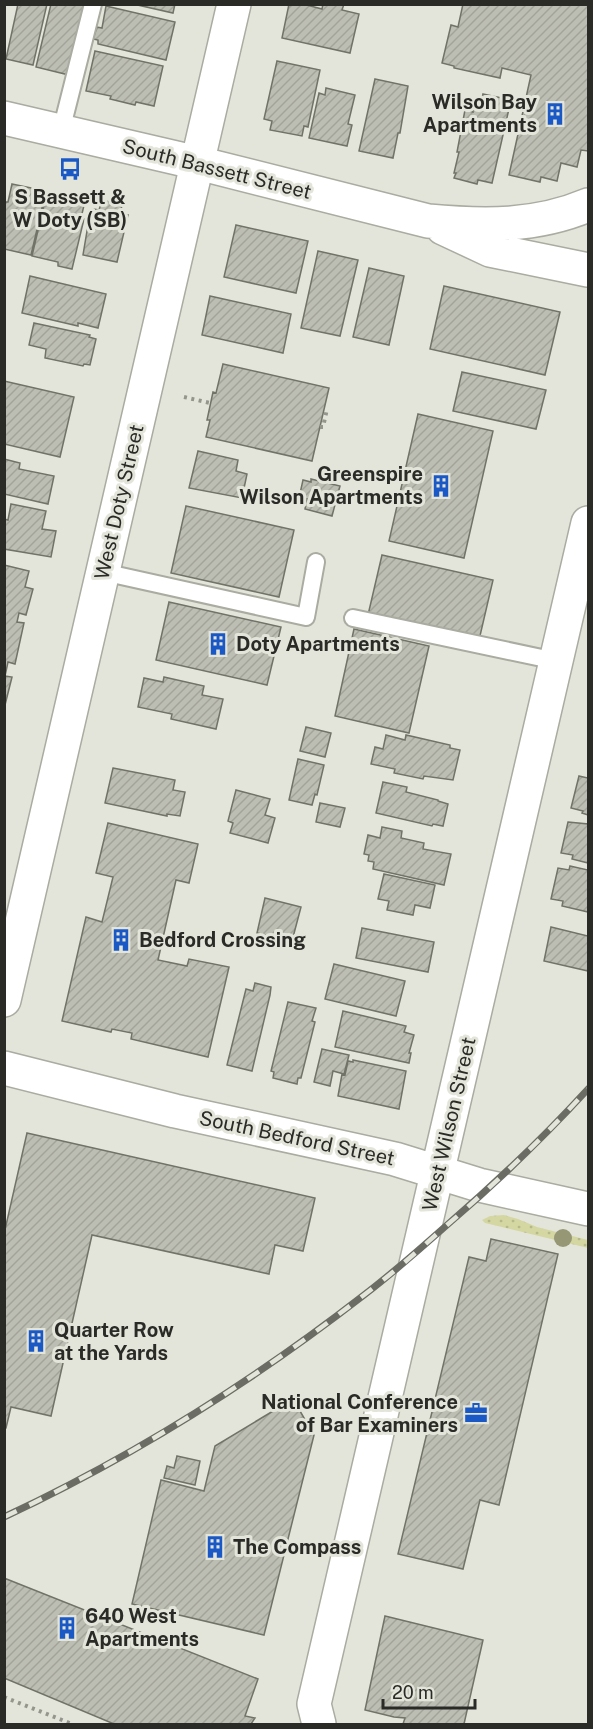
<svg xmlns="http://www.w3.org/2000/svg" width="593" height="1729" viewBox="0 0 593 1729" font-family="'Public Sans',sans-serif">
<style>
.grass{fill:url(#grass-dots)}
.building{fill:url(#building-hatch);stroke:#717268;stroke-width:1.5}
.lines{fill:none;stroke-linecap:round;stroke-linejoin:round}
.service-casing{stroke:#aaaba1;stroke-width:20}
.minor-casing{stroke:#aaaba1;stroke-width:36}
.tertiary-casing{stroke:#aaaba1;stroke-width:36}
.path{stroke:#94958d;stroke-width:4;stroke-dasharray:3 4.5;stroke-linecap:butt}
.service{stroke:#fff;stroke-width:16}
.minor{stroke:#fff;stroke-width:33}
.tertiary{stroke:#fff;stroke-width:33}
.rail-casing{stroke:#6b6c64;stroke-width:7}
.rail{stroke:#e4e5da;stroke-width:4.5;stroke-dasharray:14;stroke-linecap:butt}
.tree{fill:#969875}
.labels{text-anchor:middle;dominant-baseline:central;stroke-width:6;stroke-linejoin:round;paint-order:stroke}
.poi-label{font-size:20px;font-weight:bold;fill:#2a2b26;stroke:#e4e5da;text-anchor:start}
.street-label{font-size:20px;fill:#2a2b26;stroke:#e4e5da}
</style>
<defs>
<pattern id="grass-dots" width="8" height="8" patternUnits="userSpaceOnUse" patternTransform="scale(1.5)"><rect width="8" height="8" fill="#d4d7a1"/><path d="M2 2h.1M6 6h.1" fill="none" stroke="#b6b98a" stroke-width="1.8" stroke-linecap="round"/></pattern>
<pattern id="building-hatch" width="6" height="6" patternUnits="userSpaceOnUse" patternTransform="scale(1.5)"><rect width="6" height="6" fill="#bdbeb3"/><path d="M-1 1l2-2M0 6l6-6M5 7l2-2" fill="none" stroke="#a3a39a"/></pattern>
</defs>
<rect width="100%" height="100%" fill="#e4e5da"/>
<path class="grass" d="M504,1215L518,1219L537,1227L588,1240V1248L485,1223L482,1220L490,1216Z"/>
<path class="building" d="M18,4H47L33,65L6,59Z
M51,4H86L69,75L36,67Z
M133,4H175L173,13Z
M289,4H303L322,9L323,4H344L342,10L359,14L350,53L282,38Z
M463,4H588V151L581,150L577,167L561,163L557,181L541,177L540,182L509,175L531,75L502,68L500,78L454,68V66L442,63L451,25L458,27Z
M106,6L175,22L166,60L98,44V40L93,39L97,27L102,28Z
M95,51L163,66L154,106L136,102L135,105L110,99L111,96L86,91Z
M277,61L320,70L308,127L304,126L302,136L270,130L272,121L264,119Z
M375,79L408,86L400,133H398L393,158L359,151Z
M326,88L355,95L348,124L352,125L347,146L309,138L319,93L325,95Z
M483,94L511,100L492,183L478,180L477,184L454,178L456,173H454L459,152H457L465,110L473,112V108L479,109Z
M12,184L46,191L31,255L4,249V208L6,202H8Z
M47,192L85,201L81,218L84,219L72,269L58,266V262L32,256Z
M102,200L122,205L120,214L128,215L117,262L83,255L89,219L91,220L94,209L99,210Z
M236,225L308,241L296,293L224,277Z
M318,251L358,260L340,336L301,328Z
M369,268L404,276L389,345L353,337Z
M30,276L106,294L98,328L78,323V326L22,313Z
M444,286L560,312L545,375L430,349Z
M210,296L291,314L283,353L202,335Z
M34,323L90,335L89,337L96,339L90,365L84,364L83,366L45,358L46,349L29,345Z
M223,364L329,388L312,461L206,437L210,420H207L213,392L216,393Z
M462,372L546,390L536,429L453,411Z
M4,381L74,397L60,457L4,444Z
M418,414L493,431L464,558L389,541Z
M198,451L238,460L236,471L247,474L242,498L189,488Z
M4,459L20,463L19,469L54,476L48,504L4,494Z
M311,479L340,486L332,516L305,509L307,499L299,498L303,480L311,482Z
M11,504L46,511L42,529L56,531L51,557L4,549V519L8,520Z
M186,506L294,530L279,597L171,573Z
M382,555L493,580L479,640L368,615Z
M4,565L29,571L25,587L33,589L26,615L19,613L17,622L24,623L15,664L8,662L5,676L12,677L4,709Z
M169,602L281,627L267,685L156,660Z
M354,629L429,646L409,733L335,716Z
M164,677L204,686L202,695L223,699L216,729L171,719L172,714L138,707L144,678L163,682Z
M306,727L331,733L325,757L300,751Z
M386,735L405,740L406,735L450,745V748L460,750L453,780L424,776L423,779L394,773L395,769L371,764L375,747L383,749Z
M298,759L324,765L317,795L315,794L312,805L289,800Z
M113,768L175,780L173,790L185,792L180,816L167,814V816L105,803Z
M579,776L588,778V815L582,813L583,811L571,808Z
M383,782L407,787L406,792L438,800V801L448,804L443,826L433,824L432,826L376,813Z
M236,790L270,799L265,815L275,818L268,843L230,833L233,823L228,821Z
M320,803L345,808L340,827L316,822Z
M568,822L588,824V863L572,859L573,855L561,853Z
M108,823L198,844L189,883L176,880L158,960L187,966L189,959L229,967L208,1057L131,1039L132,1033L112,1029L111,1032L62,1021L86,917L102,922L113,877L96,873Z
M382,827L402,831L401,838L424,843L423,849L451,854L444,885L373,869L374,862L368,861L369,855L364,854L368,835L380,838Z
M570,866L588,870V912L562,906L563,901L551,899L558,868L569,870Z
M384,874L435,885L430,908L415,905L413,915L387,910L389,901L378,899Z
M265,898L301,907L292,941L257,933Z
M551,927L588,936V971L544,961Z
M362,928L434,942L428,972L356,958Z
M334,964L405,981L396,1016L325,999Z
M255,983L271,987L270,995L252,1071L227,1065L246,989L253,991Z
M288,1002L316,1008L312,1021L315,1022L301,1078H298L297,1084L273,1078L274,1072L271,1071Z
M343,1011L406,1026L404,1032L414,1035L409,1053H411L409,1063L335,1047Z
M322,1049L349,1055L344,1074L333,1071L330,1086L314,1082Z
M353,1060L406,1071L399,1109L338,1096L342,1074L345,1075L348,1061L353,1062Z
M27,1133L315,1198L303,1251L275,1245L269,1274L92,1235L51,1416L11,1407L6,1428H4V1234Z
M491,1239L558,1254L499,1505L480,1500L463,1569L398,1554L469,1257L486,1261Z
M293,1399L314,1435L264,1635L132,1604L161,1480L204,1491L215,1446Z
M177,1456L200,1461L195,1485L164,1478L167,1466L174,1468Z
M4,1578L258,1679L245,1716L255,1718L251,1724H114L4,1678Z
M385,1616L483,1640L464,1724H403L405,1718L394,1717L365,1710Z"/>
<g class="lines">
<g class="service-casing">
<path id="service" d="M61,131L93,4
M103,572L306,617L316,562
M353,618L556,661"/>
</g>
<g class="minor-casing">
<path id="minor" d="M4,1000L234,4
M4,1068L175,1111L395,1159L479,1185L588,1209
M319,1724L314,1704L588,523"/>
</g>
<g class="tertiary-casing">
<path id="tertiary" d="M4,118L198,163L428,221C484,226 536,227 588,205
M443,228L490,250L588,270"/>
</g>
<path class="path" d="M184,397L210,403
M320,427H323L327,409
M4,1697L72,1724"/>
<use href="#service" class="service"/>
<use href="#minor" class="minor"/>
<use href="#tertiary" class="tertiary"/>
<g class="rail-casing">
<path id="rail" d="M4,1517C132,1457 252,1382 364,1295C393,1273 420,1249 447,1225C497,1182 544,1137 588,1089"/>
</g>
<use href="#rail" class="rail"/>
</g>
<circle class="tree" cx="563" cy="1238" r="9"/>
<defs>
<g id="building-bare" transform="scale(1.8)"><path d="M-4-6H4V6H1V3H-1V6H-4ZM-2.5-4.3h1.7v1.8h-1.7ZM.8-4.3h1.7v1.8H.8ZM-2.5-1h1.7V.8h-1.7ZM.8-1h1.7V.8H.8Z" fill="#1a59c5" stroke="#e4e5da" stroke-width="2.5" paint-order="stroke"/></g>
<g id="bus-bare" transform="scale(1.8)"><path d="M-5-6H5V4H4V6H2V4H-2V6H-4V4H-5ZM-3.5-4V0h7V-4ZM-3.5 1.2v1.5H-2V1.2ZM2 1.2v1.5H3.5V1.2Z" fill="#1a59c5" stroke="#e4e5da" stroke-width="2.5" paint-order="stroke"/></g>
<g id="office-bare" transform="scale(1.8)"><path d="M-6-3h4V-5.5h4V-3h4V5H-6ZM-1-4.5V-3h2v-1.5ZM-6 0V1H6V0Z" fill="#1a59c5" stroke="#e4e5da" stroke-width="2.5" paint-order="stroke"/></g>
</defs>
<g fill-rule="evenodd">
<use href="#building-bare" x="555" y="114"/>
<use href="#bus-bare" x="70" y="169"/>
<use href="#building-bare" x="441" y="486"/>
<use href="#building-bare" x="218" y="644"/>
<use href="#building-bare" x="121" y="940"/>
<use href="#building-bare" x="36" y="1341"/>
<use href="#office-bare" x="476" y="1413"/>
<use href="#building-bare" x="215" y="1547"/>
<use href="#building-bare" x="67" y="1628"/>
</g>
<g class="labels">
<g class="poi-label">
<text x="537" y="102" text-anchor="end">Wilson Bay<tspan x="537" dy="23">Apartments</tspan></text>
<text x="70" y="197" text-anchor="middle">S Bassett &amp;<tspan x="70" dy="23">W Doty (SB)</tspan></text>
<text x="423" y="474" text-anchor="end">Greenspire<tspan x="423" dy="23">Wilson Apartments</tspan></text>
<text x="236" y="644">Doty Apartments</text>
<text x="139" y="940">Bedford Crossing</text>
<text x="54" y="1330">Quarter Row<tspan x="54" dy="23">at the Yards</tspan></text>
<text x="458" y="1402" text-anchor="end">National Conference<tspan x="458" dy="23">of Bar Examiners</tspan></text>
<text x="233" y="1547">The Compass</text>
<text x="85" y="1616">640 West<tspan x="85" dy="23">Apartments</tspan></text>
</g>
<g class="street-label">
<text transform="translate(217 169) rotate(14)">South Bassett Street</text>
<text transform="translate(119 502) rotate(-77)">West Doty Street</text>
<text transform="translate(449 1124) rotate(-77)">West Wilson Street</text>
<text transform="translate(297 1138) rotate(12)">South Bedford Street</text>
</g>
</g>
<rect width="593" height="1729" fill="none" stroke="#2a2b26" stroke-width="12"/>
<path d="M383 1699v9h92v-9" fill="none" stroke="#2a2b26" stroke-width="3"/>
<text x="392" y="1699" font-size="18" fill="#2a2b26" stroke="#e4e5da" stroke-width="4.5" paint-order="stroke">20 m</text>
</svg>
